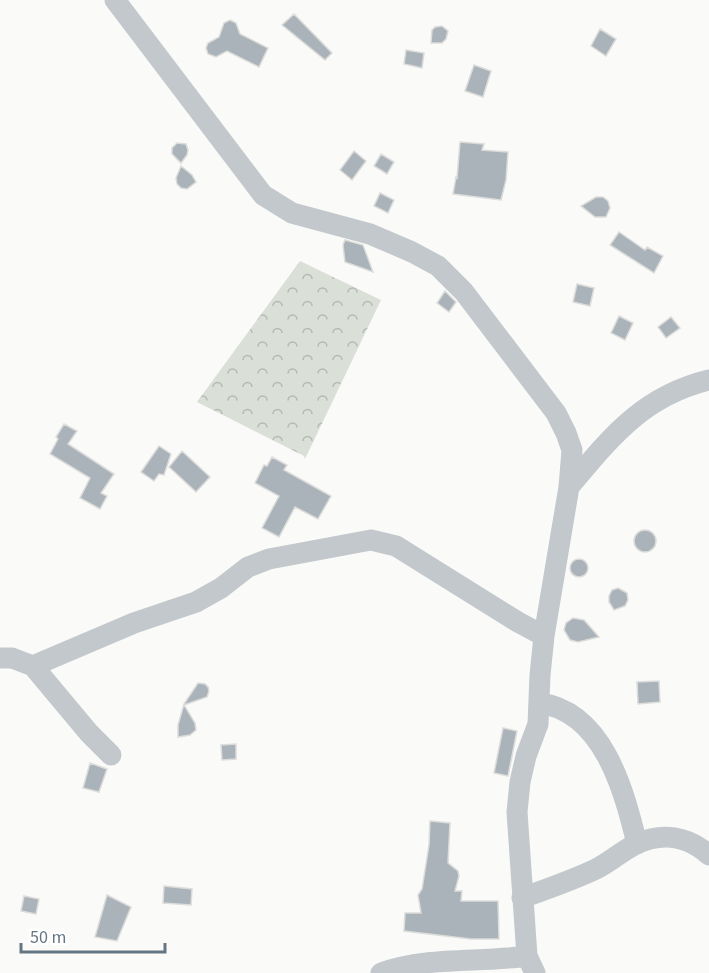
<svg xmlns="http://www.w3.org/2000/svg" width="709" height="973" viewBox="0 0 709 973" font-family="'Source Sans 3',sans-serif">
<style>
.park{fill:url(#park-crowns)}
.building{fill:#aab3b9;stroke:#dcdcda;stroke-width:1.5}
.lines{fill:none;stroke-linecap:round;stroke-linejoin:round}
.minor{stroke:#c3c8cc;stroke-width:21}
</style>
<defs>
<pattern id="park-crowns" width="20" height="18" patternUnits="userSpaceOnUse" patternTransform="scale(1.5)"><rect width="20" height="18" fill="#dadfd7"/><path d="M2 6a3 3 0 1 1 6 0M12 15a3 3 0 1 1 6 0" fill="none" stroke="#b4b9b4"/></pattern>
</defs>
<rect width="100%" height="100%" fill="#fafaf8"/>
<path class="park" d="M300,261L381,300L305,459L304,456L197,402Z"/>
<path class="building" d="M294,14L332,53L325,60L282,25Z
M230,20L236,23L240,34L268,48L259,67L227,51L216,57L208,54L206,48L208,43L219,37L224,23Z
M442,26L448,31L446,39L442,43H431L432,30L435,27Z
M600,29L616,39L606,56L591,46Z
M406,50L424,53L422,68L404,64Z
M474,65L491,71L483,97L465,91Z
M460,142L484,144L482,150L508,152L506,180L501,200L453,194L456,177L457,178Z
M177,143L186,144L188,150L187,155L181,163L172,154V148Z
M354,151L366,161L352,180L340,170Z
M381,154L394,162L387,174L374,166Z
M181,166L192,175L196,182L187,189L181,188L177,184L176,178Z
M380,193L394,200L388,213L374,206Z
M596,197H603L608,201L610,208L606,217H595L581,206Z
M619,232L645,250L647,247L663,256L654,273L610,245Z
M345,240L363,245L373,272L345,262L343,245Z
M577,284L594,288L590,306L573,302Z
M445,291L456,302L449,312L437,303Z
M619,316L633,323L625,340L611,333Z
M671,317L680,328L666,338L658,327Z
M64,424L77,431L68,444L114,474L101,493L107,496L100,509L80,498L90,478L50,454L58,439L56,437Z
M159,446L171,454L164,475L159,474L154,481L141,472Z
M182,451L210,477L196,492L169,467Z
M272,457L287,465L284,470L331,496L318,519L295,507L279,537L262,528L279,496L255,483L264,465L267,466Z
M634 541a11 11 0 1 1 22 0a11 11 0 1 1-22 0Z
M570 568a9 9 0 1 1 18 0a9 9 0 1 1-18 0Z
M618,588L627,593L628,600L625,606L614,610L609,602V596L612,590Z
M573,618L584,620L599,637L578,642L570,640L564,630L566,623Z
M659,681L660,702L638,704L637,682Z
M198,683L205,684L208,687L209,691L207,697L184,705L195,723L196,730L190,735L178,737V725L184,704Z
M503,728L517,731L508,776L494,773Z
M236,744V759L222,760L221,745Z
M90,763L107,769L99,792L83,788Z
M430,821L450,823L448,863L458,871L459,876L455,891H462L461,901H498L499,939H471L404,931L405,913H421L418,895L422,889L429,845Z
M164,886L192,889L191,905L163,903Z
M107,895L131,907L117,941L95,937Z
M24,896L39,899L36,914L21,911Z"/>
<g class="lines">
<path class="minor" d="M115,0L263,195L292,213L370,234L412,252L438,266L464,292L556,413L566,433L572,450L569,487L544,636L540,675L538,724L526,756L520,782L517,812L527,956L535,973
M569,487C611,437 643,396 709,380
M0,658H12L33,666L89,733L111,755
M33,666L134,623L196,602L221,588L248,567L269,559L371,540L396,546L518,622L544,636
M539,703C603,711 624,790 637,844
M522,898C547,889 573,880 596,869C610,862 622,851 636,844C662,832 688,836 709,855
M381,973C428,956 479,963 527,956"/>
</g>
<path d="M21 943v9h144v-9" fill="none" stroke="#657683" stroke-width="3"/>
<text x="30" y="943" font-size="18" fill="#657683" stroke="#ffffff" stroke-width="4.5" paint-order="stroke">50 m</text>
</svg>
